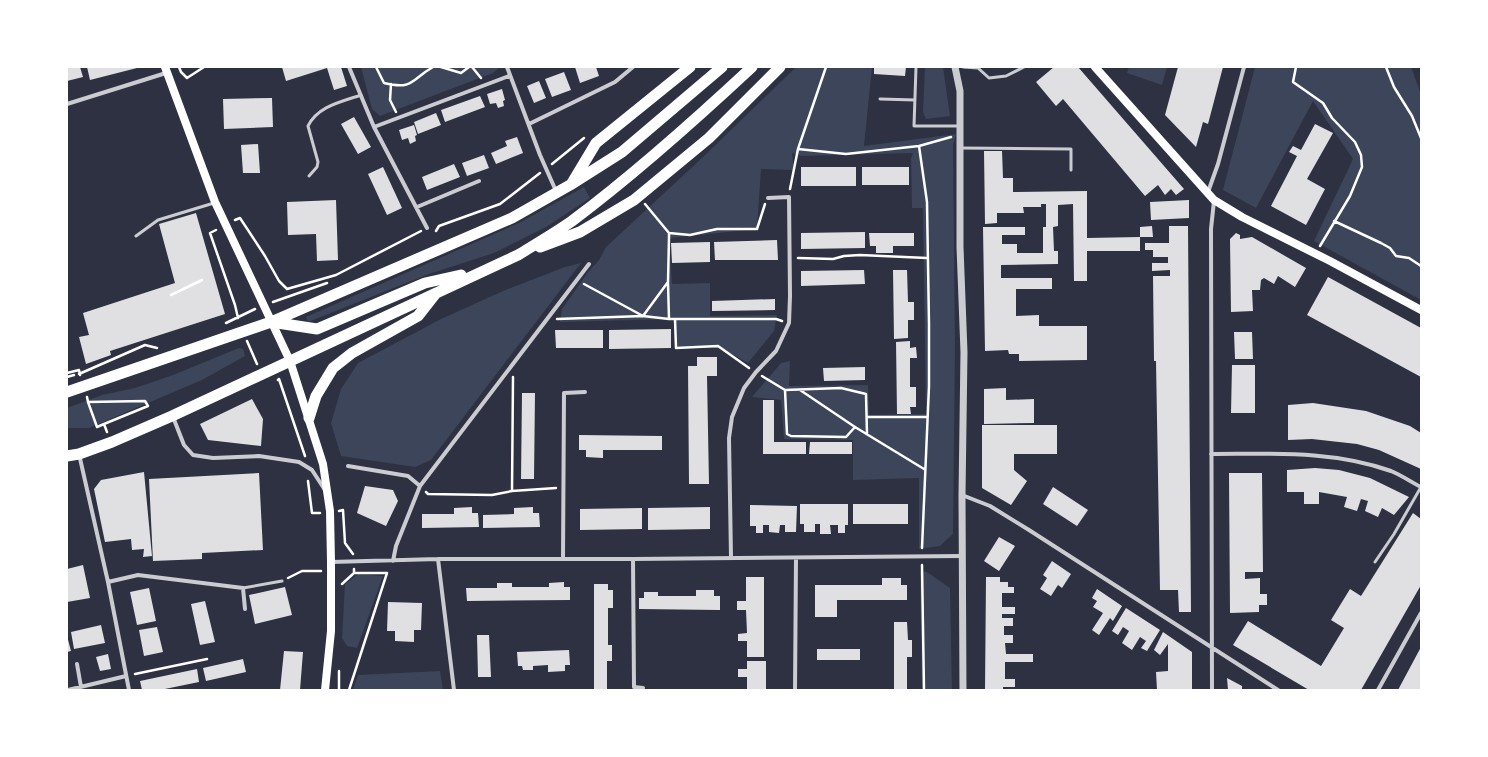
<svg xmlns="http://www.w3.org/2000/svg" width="1488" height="757" viewBox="0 0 1488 757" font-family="Arial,sans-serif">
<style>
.green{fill:#3c4559}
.building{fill:#e0e0e3}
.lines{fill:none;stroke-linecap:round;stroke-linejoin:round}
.path{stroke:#fff;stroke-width:2.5}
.service{stroke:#caccd0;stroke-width:3}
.minor{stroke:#caccd0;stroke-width:4}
.tertiary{stroke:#caccd0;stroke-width:7}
.secondary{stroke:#fff;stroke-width:8}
.trunk{stroke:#fff;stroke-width:11}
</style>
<rect width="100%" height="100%" fill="#2d3142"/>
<path class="green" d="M361,67H500L493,73L380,116L372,109Z
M796,67H872L864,146L956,134L953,145L955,346L953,534L940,546L919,549V478L853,480V440L784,439L781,400L752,397L781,363L790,361L789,386L868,385L869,415L926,414L923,208H912L911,159L913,153L801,156L792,153L794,170L761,169L757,229L669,238L672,284L710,283V316L777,315L774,331L748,363L721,348H676L675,319L560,322L562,309L588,272L599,260L606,247L702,158Z
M925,67H943L950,116L926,119L923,112Z
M1129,67H1167L1162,85L1127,73Z
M1255,67H1411L1421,94V300L1314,241L1353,159L1313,101L1256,208L1223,190Z
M584,187L590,198L546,227L494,253L429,274L308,322L306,317L519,223Z
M581,263L431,460L415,467L341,456L331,423L341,389L358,363L441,319L503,291L565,267Z
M239,348L243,349L245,356L202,380L89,428H67V408L102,395L135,388L173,375Z
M920,571L927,572L950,588L952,690H922Z
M358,574L383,576L357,648L347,646L342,638L345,584Z
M440,671L443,690H353L358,675Z"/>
<path class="building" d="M67,67H80L83,77L67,81Z
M87,67H137V68L90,80Z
M282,67H341L347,86L334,90L327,68L286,81Z
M575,67H596L599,76L580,83Z
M874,67H906L905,76L874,74Z
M1054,67H1078L1184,189L1176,195L1171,189L1165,195L1158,185L1145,196L1063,99L1056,106L1036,82Z
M1178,67H1223L1208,124L1203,122L1196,147L1165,115Z
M564,72L571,90L552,97L545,79Z
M539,81L546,98L534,103L527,86Z
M502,89L505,100L503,101L504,106L498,108L496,103L490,104L487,94Z
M480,96L485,107L445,122L441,110Z
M272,98L273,127L224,129L223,99Z
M436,113L441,125L418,134L414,122Z
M354,117L371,147L358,154L341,124Z
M1315,124L1333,133L1307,179L1325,189L1306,225L1271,206L1297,156L1289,152L1293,146L1301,150Z
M414,125L417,135L415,136L416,141L410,144L408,138L402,140L399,130Z
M517,137L523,153L496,164L491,153L507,146L505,141Z
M258,144L260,173H243L241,145Z
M984,151H1002L1003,178H1013V192L1087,191V238L1140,237V251H1087V281H1074L1073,204L1058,205V226L1053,227L1054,251H1058V264L1001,265V278H1052V289H1016V316L1039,315V326H1087V360L1019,361V354H1009L1008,350L985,351L983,227H1025V235H1002V244H1017V253H1043V227H1046V204H1041V207H1023L1024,213H997V223L985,224Z
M484,155L489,168L467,176L462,163Z
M454,164L460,177L427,190L422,177Z
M383,167L402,208L387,215L368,174Z
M801,167H856V186H801Z
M862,167H909V185H862Z
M336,200L338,260L317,261L316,234L288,235L287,202Z
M1189,200V218L1151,220L1150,202Z
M196,213L225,314L110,351L111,355L86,364L79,337L89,335L83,313L175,283L159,224Z
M1152,226L1153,237H1140V227Z
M1169,226H1188L1191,612H1179L1178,590H1160L1156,361H1154L1153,276H1170V270L1152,271V263H1168V257H1153V250H1145V243H1169Z
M865,232V248L801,249V233Z
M869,233H914V246H893V253H876V246H870Z
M1236,233L1240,235V239L1252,237L1306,268L1295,287L1278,276L1274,284L1264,278L1261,280L1260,290H1252L1253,311L1231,312L1230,239Z
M777,240L778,260H715L714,242Z
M710,242V262L672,263L671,243Z
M864,270L865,284L801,286V271Z
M893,270H907L908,302H914V320H908V338L894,339Z
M1328,277L1421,328V377L1307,315Z
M775,299V310L712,311V301Z
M671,329V348L609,349V330Z
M555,330H603V348H556Z
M1234,332H1252L1253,359H1235Z
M910,341V348L916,347L917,358H910V387H916V407H910L911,414H897L896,342Z
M697,357H717V376H707L709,484H689L688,366H697Z
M1232,365H1255V413H1231Z
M865,367V380L824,381L823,368Z
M1006,388V400L1034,399V423L984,424V389Z
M522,393H535L534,479H521Z
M252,399L263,419L261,446L208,440L200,424Z
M763,400H774V442H806V454H763Z
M1313,403L1366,411L1410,426L1421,433V469L1379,450L1357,444L1312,439L1288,440V405Z
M982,425H1057V454H1014V470L1027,481L1011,505L982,488Z
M579,435L662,436V450H603V458L586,457V450H579Z
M810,442H852V454H809Z
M1315,468L1339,470L1370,478L1409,497L1394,515L1382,508L1378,517L1365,511L1368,501L1361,499L1357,511L1344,507L1347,497L1319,492V504H1304V492H1287V470Z
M144,472L152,556L143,557L144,549L132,550L131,539L105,542L94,489L101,480Z
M259,473L263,550L202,553V559L153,561L149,479Z
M1229,473H1262L1263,572H1245V579L1260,578V594H1267V605H1259V612L1230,613Z
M365,486L393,490L398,501L386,526L357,513Z
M1053,487L1088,510L1077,526L1043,504Z
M800,504H848V525H845V533H838V525H830L831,534H820V524H815V532H804V524H800Z
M853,504H908V524H853Z
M750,505L797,506L796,532H785V525H780L779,533L769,532V525H763V533H756V526H750Z
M472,507V513H478L479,527L422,528V514H454V508Z
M533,507V513H539L540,527L483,528V515L514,514V508Z
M710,507V529L648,530V508Z
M642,508V529L580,530V509Z
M1413,513L1421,519V585L1361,690H1309L1233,645L1248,621L1321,666L1344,628L1331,620L1350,589L1361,596Z
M999,537L1015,546L999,571L984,561Z
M1052,561L1071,574L1062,588L1058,585L1051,596L1040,589L1047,578L1043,575Z
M83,565L90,598L67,602V569Z
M746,577H764V657H747V641H738V634L747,633L746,610H737V601H746Z
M986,577H1000V582H1008V587H1014V593H1002V607H1015V614H1002V618H1013V626H1004V635H1013V643H1005L1006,654H1033V662H1005V679H1015V687H1003V690H985Z
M882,578H901V585H907V600H837V617H815V585H882Z
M564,582V587H570V600L467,601L466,588H497V583H512V587H549V583Z
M594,584H608V590H613V608H608V645H612V661H607V690H594Z
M285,587L292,615L255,624L249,595Z
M149,588L156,621L137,625L130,592Z
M1097,589L1122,606L1113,621L1110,618L1099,635L1092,630L1103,613L1093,607L1097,601L1092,598Z
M696,590H714V596H720V610L639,609V598H644V592H658V596H696Z
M205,601L215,642L200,645L191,604Z
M388,602L422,603L421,630H414V642L395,641V631H387Z
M1126,608L1160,630L1147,651L1141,648L1146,641L1140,637L1132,650L1122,643L1129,631L1123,627L1118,635L1112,631Z
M894,622H907L908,640H912V657H907V690H894Z
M101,625L105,643L74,649L71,632Z
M157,627L163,652L144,656L139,630Z
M1163,632L1192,652V690H1157L1156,672L1168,671V644L1160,655L1154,650Z
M477,635H489L491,677H478Z
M67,636L71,651L67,652Z
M1421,647V690H1398Z
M817,649H860V660H817Z
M569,650L570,665H565V671L548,672V665L533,666V670H523L522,666H518L517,652Z
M284,651L303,652L300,690H280Z
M108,654L111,669L100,671L96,657Z
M243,659L246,672L206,681L203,668Z
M747,661H766V690H747V677H738V669H747Z
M197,669L199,682L160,690H142L140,681Z
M1227,678L1242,686V690H1228Z"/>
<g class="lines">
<path class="path" d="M179,67L181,72L187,78L204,67
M376,67L384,83C414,90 410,80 433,67
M441,67L461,73L469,67
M472,67L481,78
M1296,67L1293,82L1323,103L1332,118L1355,142L1361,155L1362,167L1350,196L1320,246
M1386,67L1394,87L1412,116L1421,138
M391,84L390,100L396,112
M798,149L846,154L919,146
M552,164L584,138
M790,189L798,149L826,67
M235,220L240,218L265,256L279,281L287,289L336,275L421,231
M1334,221L1381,243L1390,248L1396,256L1409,258L1421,266
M216,230L210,233L235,305L238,318
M436,231L439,226L500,204L540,173
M669,233L690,235L717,229H757L765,204
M798,258L833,259L844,256L860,255L927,258
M584,284L643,316L668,282L669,238V233L645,204
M171,295L202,280
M273,302L327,283
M557,319L643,316L669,319L668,283
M669,319H776L782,321
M675,319L676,348L718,346L749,368
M226,323L255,309
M247,341L257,364
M67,373L79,370L80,375
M79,374L145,345L157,348
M762,376L785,390L841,388L866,394L867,434
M67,377L74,375
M278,380L279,379L305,456
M785,390L787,434L791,436L846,437L855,427
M800,390L855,427L924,469
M87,397L88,402L145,401L148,406L104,424
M88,402L97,427L104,424L107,432
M867,417H927
M308,481L312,513H320
M512,491L513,377
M426,492L428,494L492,495L512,491L556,488
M339,511L343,510L345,543L353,554
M922,548L929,386V324L927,202L919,146L951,137
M922,565L924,690
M288,578L302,571H321
M342,584L354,573
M339,671V690
M135,674L207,659
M349,690L387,573H354V569"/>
<path class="service" d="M916,67L914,126H960
M963,67L978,68L989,78L1006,76L1024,67
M880,99L915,100
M961,148L1071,149V170
M309,176L317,167L318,162L308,126C318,106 341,102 361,95
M136,236L158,220L214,203
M1375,562L1394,534L1421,487
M243,588L282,581"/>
<path class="minor" d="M349,67L374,127L427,228
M507,67L540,155L556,191
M67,104L166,73
M529,124L615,82L633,67
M374,127L509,76
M1208,192L1218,164L1244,67
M417,207L479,181
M173,417L184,445L193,455L213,458L259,456L299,462L312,470L325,490
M79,454L108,582L129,690
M1211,454C1272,454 1332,450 1391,471C1401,475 1411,482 1421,487
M348,466L408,476L420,486
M962,495L990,506L1029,530L1278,690
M731,557L729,438L732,417L744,388L756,372L776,351L789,323L790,296L789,197L768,198
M438,559L454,690
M563,559L564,393L585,392
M633,559L634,687L643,688
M393,561L396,546L420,486L589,264
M331,562L438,559H633L962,556
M108,582L138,575L243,588L245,609
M77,664L81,687
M68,690L126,676
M795,690L796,558
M1212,690L1211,229L1214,201
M1378,690L1421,613"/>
<path class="tertiary" d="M955,67L960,91V247L964,352L962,495L963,690"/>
<path class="secondary" d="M165,67L215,202L290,361L323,464L330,511L331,562V631L325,690
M1095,67L1214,200L1242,217L1330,261L1421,310"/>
<path class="trunk" d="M572,183L596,143L690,67
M540,247L580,232L634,200L709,138L780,67
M271,322L317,329L425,283L461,275
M67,392L271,322L512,218L570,185L622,152L722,67
M309,418L316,396L333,368L352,353L418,316L436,293
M67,456L79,454L112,442L172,416L518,255C536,244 555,233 572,221C635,174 694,121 752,67"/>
</g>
<rect width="1488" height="757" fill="none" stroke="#ffffff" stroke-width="136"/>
</svg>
